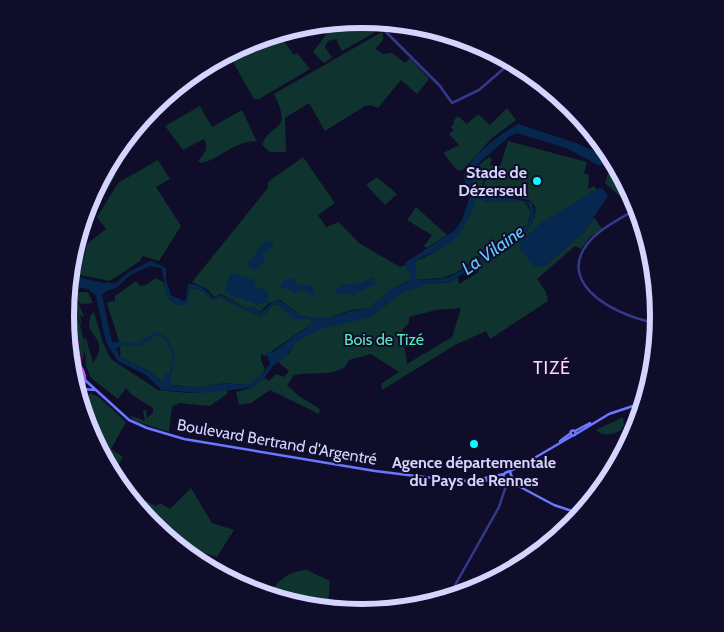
<svg xmlns="http://www.w3.org/2000/svg" width="724" height="632" viewBox="0 0 724 632" font-family="Cabin,sans-serif">
<style>
.green{fill:#0f332e;fill-rule:evenodd}
.water{fill:#07284e;fill-rule:evenodd}
.lines{fill:none;stroke-linecap:round;stroke-linejoin:round}
.tertiary{stroke:#33398c;stroke-width:2.5}
.secondary{stroke:#6b77ff;stroke-width:2.5}
.primary{stroke:#b15bff;stroke-width:4}
.trunk{stroke:#d855da;stroke-width:4}
.poi-dot{fill:#00fffe;stroke:#0f0d29;stroke-width:2}
.labels{text-anchor:middle;dominant-baseline:central;stroke-width:4;stroke-linejoin:round;paint-order:stroke}
.poi-label{font-size:16px;font-weight:bold;fill:#d5d4ff;stroke:#0f0d29;text-anchor:end}
.park-label{font-size:16px;fill:#53ecb6;stroke:#0f0d29}
.street-label{font-size:16px;fill:#d5d4ff;stroke:#0f0d29}
.water-label{font-size:18px;font-style:italic;fill:#62c7ff;stroke:#0f0d29}
.neighbourhood-label{font-size:18px;letter-spacing:1px;fill:#ffd6f5;stroke:#0f0d29}
.rim{fill:none;stroke:#d5d4ff;stroke-width:6}
</style>
<rect width="100%" height="100%" fill="#0f0d29"/>
<path class="green" d="M362,19L380,22L379,30L342,51L336,39L328,41L325,47L332,58L324,63L313,52L334,24Z
M380,33H383V40L375,49L383,54L392,53L405,63L410,58L429,79L417,94L401,80L378,108L371,105L365,106L325,131L309,103L285,118L286,152H270L262,145C272,120 293,134 274,94Z
M287,34L283,40L294,55L297,53L310,69L259,99H254L229,55L249,41Z
M172,92L130,146L108,189L106,188C119,154 142,113 172,92Z
M200,106L212,127L242,110L257,142C237,138 220,160 201,163L198,161C205,153 209,149 204,139L183,150L165,126Z
M507,108L516,120L492,138L462,171L457,170L443,153L459,145L449,134L454,130L451,127L454,123L453,121L458,116L467,124L478,114L490,125Z
M508,141L587,162L584,173L589,175L588,189L594,186L597,190L582,199L544,267L583,233L594,217L602,229L590,237L581,249L575,246L537,279L546,292L548,301L490,339L486,331L455,345L382,390L381,384L399,372L371,354L349,360L344,368C325,377 314,371 294,375L287,385L299,396L320,409L319,414L270,390L251,403L239,405L236,392L251,388L265,378L269,381L276,374L284,377L289,371L278,362L289,353L295,343L318,329L370,317L401,293L427,284L450,282L458,277L459,284L479,272L477,269C488,253 499,256 510,248C523,237 537,223 535,206L529,200L482,192L487,172L481,188L474,183L471,177L480,164L489,157L492,159L490,165L500,166ZM461,308L452,337L407,364L402,330L409,323V317L436,310Z
M303,157L335,203L318,215L326,227L339,222L359,243L400,267C440,252 464,241 476,197L487,202H523L527,205L531,213L527,224L508,241L490,249L456,273L442,278L410,280L393,288L369,308L351,310L329,318H318L301,316L280,300L269,303L260,312L254,308L244,307L221,294L214,297L207,289L192,282L268,188V182Z
M158,160L170,179L156,187L181,226L159,261L143,256L140,261L110,281L80,275L87,244L106,229L97,217L118,183Z
M611,164L630,193L625,199L626,207L623,199L605,183Z
M377,177L397,194L385,205L366,185Z
M416,207L447,235L427,248L424,246L432,235L407,220Z
M156,278L163,282L169,299L185,305L190,288C199,288 206,292 210,299L221,298L259,316L264,315L273,304L278,305C289,313 293,321 308,318L314,322L265,356L261,354V361L265,369L262,375L248,385L224,383L199,388L164,384L151,372L120,357C123,343 110,318 107,302L115,301V296L136,281L140,286L146,285Z
M79,292H88L93,303L81,304L77,301L84,316L82,317L80,314L82,328L77,312L85,347L82,363L74,310L75,308L77,310L74,295L76,298Z
M94,312L103,343L111,359L158,390L189,393L227,390V394L210,406L179,403L172,407L169,432L135,421L129,415L145,421L143,410H146L147,418L153,413V408L132,395L126,388L118,399L91,378L86,366L84,339L86,338L93,363C104,347 99,342 89,328L90,316Z
M90,393L100,398L126,422L111,449L123,457L115,471L87,429L85,399Z
M623,417L624,426L621,428L622,430C612,434 605,438 596,430Z
M191,488L212,523L234,530L217,557C196,551 167,542 151,526C143,517 137,503 130,493L156,506L160,503L170,509Z
M307,570L330,581L328,607L268,595C279,580 288,571 307,570Z"/>
<path class="water" d="M518,124L573,142L606,156L611,164L598,165L566,148L517,133L510,136L482,160L471,173V178L482,193L531,202C541,221 524,236 510,248C499,256 488,253 477,269L472,268L450,282L427,284L401,293L370,317L318,330L295,343L286,356L273,366L262,381L251,388L200,393L162,390L146,375L118,361L106,342L96,296L88,289L71,286L73,276L104,283H116L129,272L151,261L166,268V280L171,295L183,301L186,300L188,284C200,283 206,290 213,298L221,295L244,307L254,308L260,313L274,301H280L301,316L329,318L351,311L369,308L393,288L411,280L409,271L405,268L406,262L454,231L462,220L471,193C468,188 463,181 464,175C470,155 500,135 518,124ZM476,197L487,202H523L528,204C540,228 504,240 490,250C476,259 464,272 448,277C439,280 426,280 416,279V261C425,254 436,252 445,247C462,236 471,216 476,197ZM150,266L161,268C166,281 163,311 187,304L190,288C199,287 206,293 210,299L221,298L259,316L264,315L273,304L278,305C292,315 286,322 308,318L314,322L273,352L266,353L270,364L262,375L248,385L224,383L199,388L170,385L175,354L167,337L156,332L138,343L112,342L102,295L106,291L116,288L130,275ZM156,335L164,338C172,348 178,367 165,375L163,384L151,372L120,357L116,349L122,345L142,346Z
M599,188L603,189L608,196L583,233L544,267L534,266L520,249V242L541,223Z
M266,240L272,242L274,246L267,250L262,256L266,259L256,271L247,266L248,263Z
M233,273L254,280L255,286L268,291V302L257,305L251,301L246,302L244,298C239,300 228,294 225,290L230,274Z
M373,277L376,284C368,289 360,290 353,296L347,293L336,295L335,290L344,284C356,285 362,283 373,277Z
M292,278L298,285H311L316,295H311L303,290L295,293L289,289L279,288L285,279Z"/>
<g class="lines">
<path class="tertiary" d="M382,23L384,30L440,86L452,103L479,90L509,64
M638,208C622,218 600,228 588,243C553,287 624,319 658,323
M449,596L499,507L505,489L509,483"/>
<path class="secondary" d="M85,380L129,420L147,428L184,439L375,471L457,481L503,480
M82,389L95,390
M570.5 433a2.5 2.5 0 1 1 5 0a2.5 2.5 0 1 1-5 0Z
M575,431L590,423
M576,434L609,414L642,403
M560,441L571,433
M510,472L513,480L506,483L502,478L505,473L519,467L572,436
M485,478L504,474
M513,478L522,486
M511,482L554,505L581,514"/>
<path class="primary" d="M74,361C85,369 87,380 80,392"/>
<path class="trunk" d="M87,205L89,200
M72,292V312L80,367
M67,326C70,274 83,223 105,176"/>
</g>
<g class="poi-dot">
<circle cx="537" cy="181" r="5"/>
<circle cx="474" cy="444" r="5"/>
</g>
<g class="labels">
<g class="poi-label">
<text x="527" y="172">Stade de<tspan x="527" dy="18">Dézerseul</tspan></text>
<text x="474" y="462" text-anchor="middle">Agence départementale<tspan x="474" dy="18">du Pays de Rennes</tspan></text>
</g>
<g class="park-label">
<text x="384" y="339">Bois de Tizé</text>
</g>
<g class="street-label">
<text transform="translate(277 442) rotate(10)">Boulevard Bertrand d'Argentré</text>
</g>
<g class="water-label">
<text transform="translate(493 250) rotate(-35)">La Vilaine</text>
</g>
<g class="neighbourhood-label">
<text x="552" y="368">TIZÉ</text>
</g>
</g>
<path d="M0 0H724V632H0ZM74 316a288 288 0 1 1 576 0a288 288 0 1 1-576 0Z" fill="#0f0d29" fill-rule="evenodd"/>
<path class="rim" d="M74 316a288 288 0 1 1 576 0a288 288 0 1 1-576 0Z"/>
</svg>
